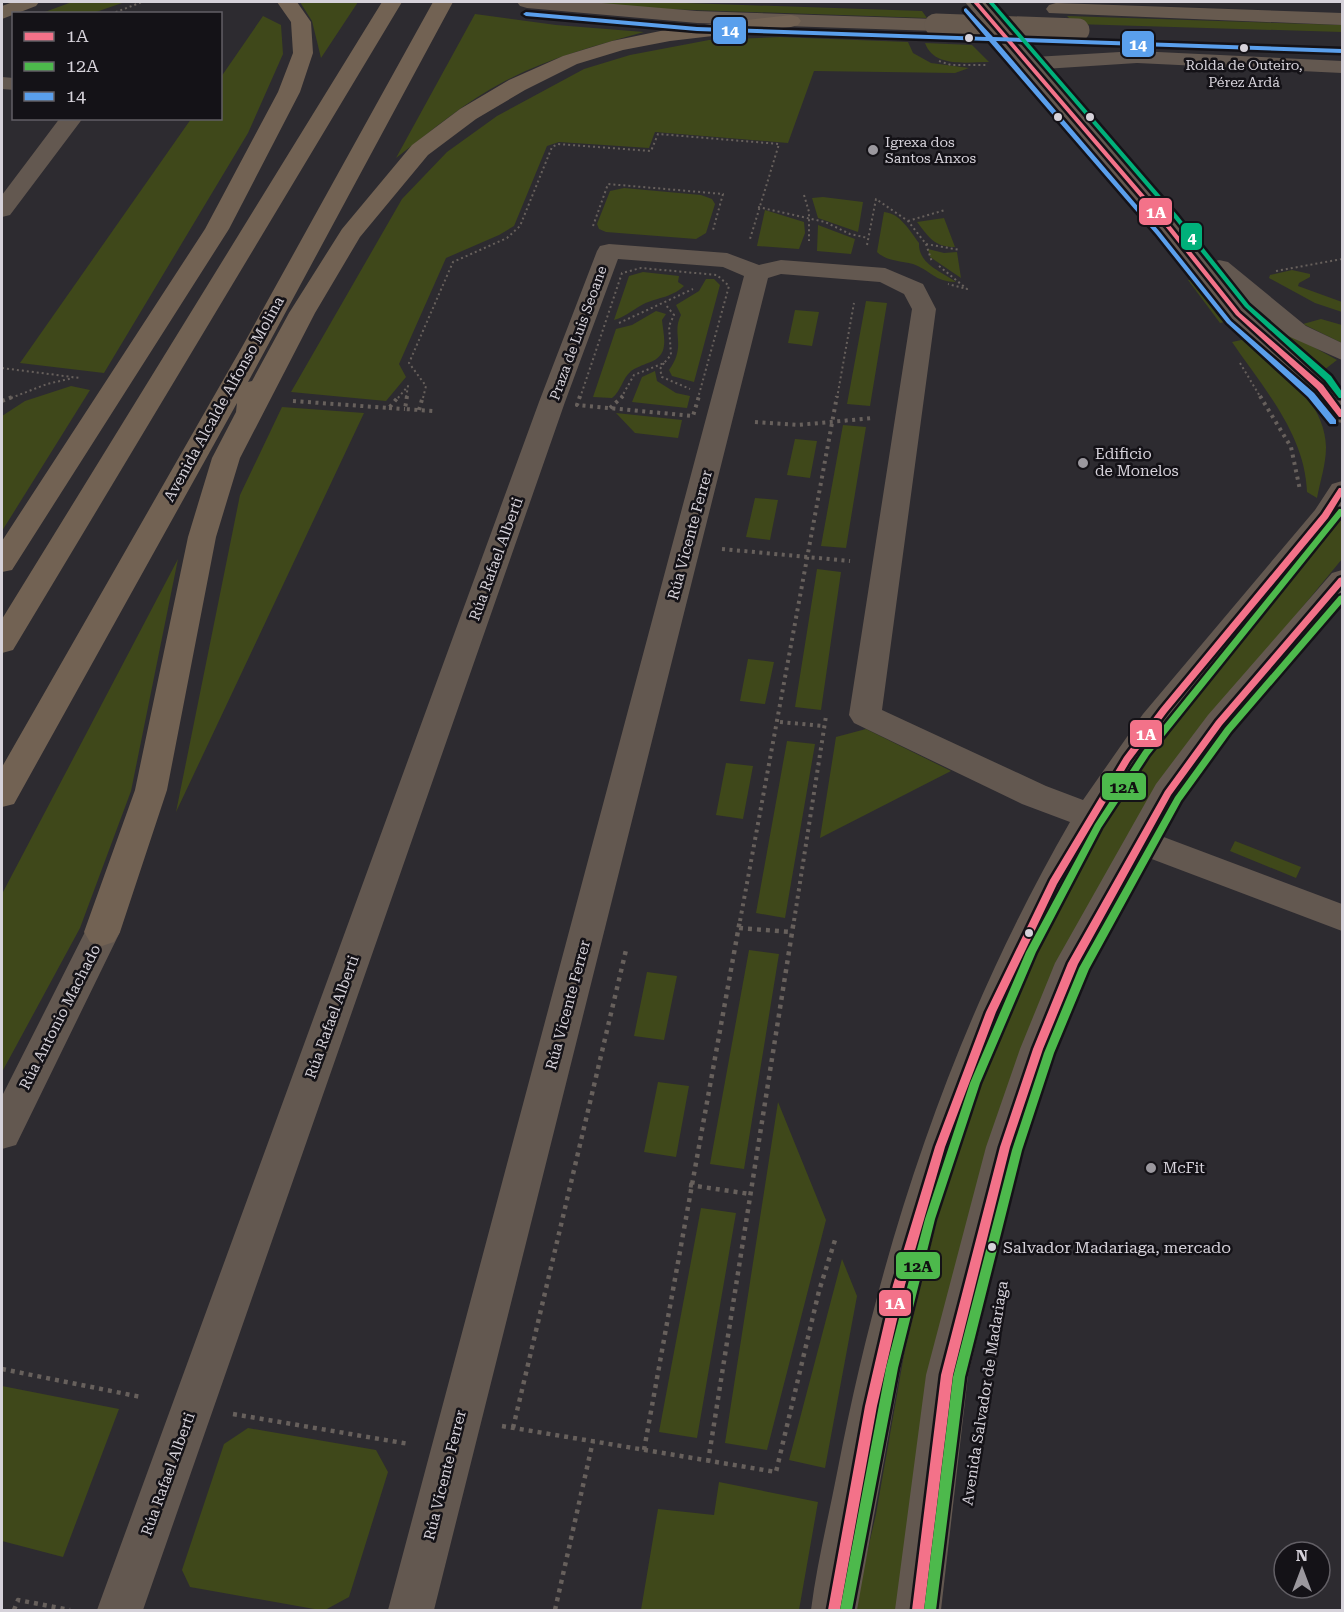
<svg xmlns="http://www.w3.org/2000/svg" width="1344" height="1612" viewBox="0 0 1344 1612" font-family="'Roboto Serif',serif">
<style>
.green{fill:#3f481a}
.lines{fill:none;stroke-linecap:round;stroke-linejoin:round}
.path-far2{stroke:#67605c;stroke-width:2;stroke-dasharray:2 3;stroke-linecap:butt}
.path-far1{stroke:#67605c;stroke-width:4;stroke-dasharray:3 4.5;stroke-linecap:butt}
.path{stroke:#67605c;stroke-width:4.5;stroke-dasharray:4 5;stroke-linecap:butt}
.minor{fill:#635850;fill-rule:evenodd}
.secondary{fill:#675a4f;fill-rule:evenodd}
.primary{fill:#6e6051;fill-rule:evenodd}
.trunk{fill:#726253;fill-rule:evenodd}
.secondary-bridge{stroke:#675a4f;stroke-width:23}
.bus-1-casing{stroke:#141217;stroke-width:5}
.bus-2-casing{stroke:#141217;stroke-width:5}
.bus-3-casing{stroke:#141217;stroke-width:5}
.bus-4-casing{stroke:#141217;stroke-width:5}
.bus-1{fill:#f37289;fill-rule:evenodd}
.bus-2{fill:#4db94c;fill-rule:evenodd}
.bus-3{fill:#5a9fec;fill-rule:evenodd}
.bus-4{fill:#00b17a;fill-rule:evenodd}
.bus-dot{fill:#d6d2da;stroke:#141217;stroke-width:2}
.poi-dot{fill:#9b989e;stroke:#141217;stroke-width:2}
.labels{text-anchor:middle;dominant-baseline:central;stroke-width:5;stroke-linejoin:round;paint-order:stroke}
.bus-label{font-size:14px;fill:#d6d2da;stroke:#141217}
.far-poi-label{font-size:14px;fill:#d6d2da;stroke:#141217;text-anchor:start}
.far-street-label{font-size:14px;fill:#d6d2da;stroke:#141217}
.street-label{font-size:15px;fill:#d6d2da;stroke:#141217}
.poi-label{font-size:15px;fill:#d6d2da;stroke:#141217;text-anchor:start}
.near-bus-label{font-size:16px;fill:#d6d2da;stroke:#141217;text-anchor:start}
.line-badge{stroke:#141217;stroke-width:2}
.badge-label{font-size:16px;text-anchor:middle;font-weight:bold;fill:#fff}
.pale-badge-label{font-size:16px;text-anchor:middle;font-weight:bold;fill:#111}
</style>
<rect width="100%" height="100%" fill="#2d2b30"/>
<path class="green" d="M72,2H125L93,13H42Z
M300,2H358L321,58L312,21Z
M579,2H657L922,11L927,18L664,9Z
M475,14L556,25L644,32C597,45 549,58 505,81C466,101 431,131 396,158Z
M263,16L281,25L283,54L248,133L104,373L20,363L191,119L220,118L221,77Z
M1067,16L1342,25V32L1075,24Z
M780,37L908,42L913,53L931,63L969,68L955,73L814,71L788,143L655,132L649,148L559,142L547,146L514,226L499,235L446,258L399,364L406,377L386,401L291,392L402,199L447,152L497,116L584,69L630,55L709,40Z
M925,43L972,45L989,62C967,62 934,68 925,43Z
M624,188L701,195L712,199L715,204L706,233L696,239L606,232L599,229L597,224L610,191Z
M823,197L863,202L858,232L818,218L812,198Z
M765,210L804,222L805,233L799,249L757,246Z
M884,212C900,213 910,231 919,243C918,264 941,271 956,282C935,282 930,270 913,264C901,261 886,261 877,252Z
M944,218L955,247C934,247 929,237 917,222Z
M818,225L855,239L851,254L817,251Z
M928,249L944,253L957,252L961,278L930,257Z
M1292,270L1310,274V277L1299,283L1298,286L1342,302V312L1315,303L1269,278L1270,275Z
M643,272L679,276L678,282L684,286C670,299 655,297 640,306C631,311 625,317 614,320L629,276Z
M706,279H714L720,285L694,382L672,376L669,370C687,345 671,334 681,315L676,305L699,291Z
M1188,280H1193L1229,321L1220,323Z
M866,301L887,303L870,406L847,404Z
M795,310L819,312L812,346L788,343Z
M656,311L666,314L662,320C664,339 670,356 648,363C643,365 635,368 631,371C622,379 621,391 612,398L593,397L616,329L632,325Z
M1321,319L1342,325V343L1303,324Z
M1283,330L1337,360L1324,370L1273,333Z
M1246,339C1278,367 1325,400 1326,447C1326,464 1320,482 1317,498L1307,492C1305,434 1264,389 1232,342Z
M655,371L657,381L676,393L690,396L687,408L632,402L642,377Z
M71,386L90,390L2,531V416L25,401Z
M282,407L364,413L176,812L240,495Z
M616,413L682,420L678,438L635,433Z
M843,425L866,427L846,548L821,546Z
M795,439L817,441L810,478L787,475Z
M755,498L778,500L770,540L746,537Z
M1342,518V559L1211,718L1125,839L944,1327L898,1610H854L876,1514L911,1315L957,1138L1040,943L1101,824L1181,714Z
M178,559L131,791L80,928L2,1072V894Z
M817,569L841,572L821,710L795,707Z
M748,659L774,662L765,704L740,701Z
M866,729L951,771L820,838L836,737Z
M787,741L815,744L785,918L756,913Z
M726,763L753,766L743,819L716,815Z
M1235,841L1301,867L1296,878L1230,851Z
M749,950L779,954L744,1169L710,1164Z
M647,972L677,976L664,1040L634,1036Z
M658,1082L689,1086L676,1157L644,1152Z
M778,1102L826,1220L767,1450L725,1443Z
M701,1208L736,1213L697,1438L659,1432Z
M842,1259L857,1296L825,1468L789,1460Z
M2,1386L119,1409L63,1557L2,1541Z
M248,1428L376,1450L388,1472L349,1597L325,1610H320L190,1587L182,1570L224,1444Z
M719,1482L818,1502L799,1610H641L658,1509L714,1515Z"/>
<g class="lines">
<path class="path-far2" d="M111,14L142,2
M939,61L951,65H988
M804,195L809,212V241
M758,207L825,222L850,234L868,238
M908,221L945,210
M593,226L608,184L723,194L713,230
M926,244L932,262
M867,245L876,199L908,221L926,244L960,250
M939,266L967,289L948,284
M1276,271L1342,259
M619,323L693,289
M664,363L660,369L662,377L690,389
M1240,363L1261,398
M2,368L80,378
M11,398L47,384L73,378
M398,398L408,386L406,398
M423,398L426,386L409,363L453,262L507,238L520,226L552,147L558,144L651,151L658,134L779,144L750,239
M580,398L622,273L641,268L717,275L729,286L698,398
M621,398L634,375L664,363L671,355L669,326L674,315L665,304
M837,398L854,303"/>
<path class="path-far1" d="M407,396L405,409L433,411
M580,396L577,405L693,416L699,396
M1260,396L1291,447L1300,490
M2,401L15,396
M293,401L389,408L399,396
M389,408L405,409
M610,408L623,396
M419,410L423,396
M755,422L798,425L873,418
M722,549L850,561
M780,722L824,726
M740,921L837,396
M794,921L826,716"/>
<path class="path" d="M739,928L791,932
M689,1185L750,1194
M2,1369L141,1397
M233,1414L409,1444
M502,1426L776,1472L819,1291L835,1240
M513,1428L626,950
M644,1450L740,920
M708,1462L794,920
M14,1610L18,1600L70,1610
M555,1610L593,1441"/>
<path class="minor" d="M965,2H985L1034,57L1137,51L1342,61V73L1137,63L1044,69L1210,263L1219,260L1228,262L1306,326L1342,343V360L1288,336L1231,290L1247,309L1329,381L1342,398V423L1333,421L1311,393L1229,319L1159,230Z
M2,77L14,78V90L2,89Z
M60,118H83L10,215L2,217V195Z
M609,244L727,253L759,265L781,260L885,268L923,284L936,309L882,710L1046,786L1083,800L1143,714L1315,510L1332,484L1342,481V511L1147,755L1100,829L1038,947L983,1079L938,1216L901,1366L857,1610H811C817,1563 829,1515 838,1468C882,1240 954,1023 1070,822L1022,804L854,723L849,715L912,309L904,294L880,282L781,274L768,278L434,1610H388L744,276L723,267L618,259L565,402L143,1610H97L539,402L597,251L600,246Z
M1342,570V599C1278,674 1209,748 1161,836L1342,904V931L1149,858L1090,965L1056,1049L1024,1147L968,1375L941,1610H895L926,1375L986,1147L1020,1049L1055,963L1156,784L1208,715L1332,573Z
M102,918L114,922L120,932L16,1145L2,1149V1096L90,922Z"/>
<path class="secondary" d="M517,2H590L697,11L936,19L943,21L946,25L943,29L936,31L697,23L527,8L520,6Z
M1056,3L1342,13V25L1049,13L1046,9L1049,5Z"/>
<path class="primary" d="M13,2H39L36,6L2,19V6Z"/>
<path class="trunk" d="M277,2H297L311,22L313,53L300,92L229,229L12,570L2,572V541L205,229L278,92L293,53L291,22Z
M382,2H402L13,650L2,653V619Z
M433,2H453L248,382L252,381L289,313L342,229L412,145L460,109L509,80L563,56L612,41L670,29L791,15L798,17L801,21L798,25L791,27L670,41L623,50L577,64L525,90L476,119L428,155L360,237L315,313L240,458L216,537L167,790L120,932L114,942L102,946L90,942L84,932L135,790L188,537L212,458L236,412L237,403L14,804L2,807V767L242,347Z"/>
<path class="secondary-bridge" d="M936,25L1078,30"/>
<g class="bus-1-casing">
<path id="bus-1" d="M973,2H978L1169,224L1240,313L1323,385L1342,411V417H1339L1317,389L1236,315L1165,226Z
M1339,488H1342V495L1328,518L1167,712L1130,761L1057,884L996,1012L945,1147L905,1285L877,1406L840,1610H828L865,1406L893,1285L935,1147L986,1012L1050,880L1124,757L1161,708L1322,514Z
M1342,577V585L1222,725L1171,795L1078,964L1043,1049L1010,1147L953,1375L924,1610H912L941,1375L1000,1147L1033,1049L1068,963L1165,791L1216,721L1339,578Z"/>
</g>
<g class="bus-2-casing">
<path id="bus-2" d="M1339,509H1342V515L1149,755L1101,828L1036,952L980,1083L935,1219L898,1368L852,1610H840L886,1368L925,1219L970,1083L1026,952L1095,824L1143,751Z
M1342,595V603L1231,732L1181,801L1089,969L1054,1053L1022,1150L965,1377L936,1610H924L953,1377L1012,1150L1044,1053L1079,968L1175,797L1225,728L1339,596Z"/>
</g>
<g class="bus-3-casing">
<path id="bus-3" d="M966,8L993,37L1342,49V53L996,41L1160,232L1231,321L1314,393L1336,420V424H1330L1308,397L1227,323L1156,234L989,41L697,31L526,16L523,14L526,12L697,27L986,37L964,11V9Z"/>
</g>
<g class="bus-4-casing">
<path id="bus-4" d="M988,2H993L1178,216L1249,305L1331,376L1342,392V398H1339L1325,380L1245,307L1174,218Z"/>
</g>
<use href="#bus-1" class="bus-1"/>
<use href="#bus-2" class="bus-2"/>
<use href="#bus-3" class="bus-3"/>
<use href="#bus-4" class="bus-4"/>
</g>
<g class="bus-dot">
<circle cx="969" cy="38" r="5"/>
<circle cx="1244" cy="48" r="5"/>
<circle cx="1058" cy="117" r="5"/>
<circle cx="1090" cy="117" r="5"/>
<circle cx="1029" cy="933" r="5"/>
<circle cx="992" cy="1247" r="5"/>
</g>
<g class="poi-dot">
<circle cx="873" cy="150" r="6"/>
<circle cx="1083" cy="463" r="6"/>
<circle cx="1151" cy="1168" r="6"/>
</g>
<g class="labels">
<g class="bus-label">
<text x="1244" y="65">Rolda de Outeiro,<tspan x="1244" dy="17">Pérez Ardá</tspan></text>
</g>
<g class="far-poi-label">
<text x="885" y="142">Igrexa dos<tspan x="885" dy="16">Santos Anxos</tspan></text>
</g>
<g class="far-street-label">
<text transform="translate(578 333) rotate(-70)">Praza de Luis Seoane</text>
</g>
<g class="street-label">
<text transform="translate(224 399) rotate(-61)">Avenida Alcalde Alfonso Molina</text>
<text transform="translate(690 535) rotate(-75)">Rúa Vicente Ferrer</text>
<text transform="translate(496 559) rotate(-70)">Rúa Rafael Alberti</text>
<text transform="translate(568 1005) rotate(-75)">Rúa Vicente Ferrer</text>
<text transform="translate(60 1017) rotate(-63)">Rúa Antonio Machado</text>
<text transform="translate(332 1017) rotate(-70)">Rúa Rafael Alberti</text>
<text transform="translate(985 1393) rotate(-81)">Avenida Salvador de Madariaga</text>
<text transform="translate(168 1474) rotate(-70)">Rúa Rafael Alberti</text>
<text transform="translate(445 1475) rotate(-76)">Rúa Vicente Ferrer</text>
</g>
<g class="poi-label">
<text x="1095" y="454">Edificio<tspan x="1095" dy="17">de Monelos</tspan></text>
<text x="1163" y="1168">McFit</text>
</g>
<g class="near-bus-label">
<text x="1003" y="1247">Salvador Madariaga, mercado</text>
</g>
</g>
<g class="line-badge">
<rect x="712" y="16" width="35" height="29" rx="6" fill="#5a9fec"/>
<rect x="1121" y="30" width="34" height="28" rx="6" fill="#5a9fec"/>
<rect x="1138" y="197" width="35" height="29" rx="6" fill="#f37289"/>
<rect x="1180" y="222" width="23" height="29" rx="6" fill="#00b17a"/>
<rect x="1129" y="719" width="34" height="29" rx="6" fill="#f37289"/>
<rect x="1101" y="772" width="46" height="29" rx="6" fill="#4db94c"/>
<rect x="895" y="1251" width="46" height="29" rx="6" fill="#4db94c"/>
<rect x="878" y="1289" width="34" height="28" rx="6" fill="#f37289"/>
</g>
<g class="badge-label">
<text x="730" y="36">14</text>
<text x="1138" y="50">14</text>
<text x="1156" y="218">1A</text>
<text x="1192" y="243">4</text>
<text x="1146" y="740">1A</text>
<text x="895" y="1309">1A</text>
</g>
<g class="pale-badge-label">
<text x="1124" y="793">12A</text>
<text x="918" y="1272">12A</text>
</g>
<rect width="1344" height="1612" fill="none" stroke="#d6d2da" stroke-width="6"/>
<rect x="12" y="12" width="210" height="108" fill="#141217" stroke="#625f65" stroke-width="1.5"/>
<rect x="24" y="32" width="30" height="9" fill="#f37289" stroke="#625f65" stroke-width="1.5"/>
<text x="66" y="42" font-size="18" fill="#d6d2da">1A</text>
<rect x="24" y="62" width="30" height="9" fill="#4db94c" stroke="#625f65" stroke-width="1.5"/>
<text x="66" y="72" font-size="18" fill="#d6d2da">12A</text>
<rect x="24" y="92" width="30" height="9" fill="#5a9fec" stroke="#625f65" stroke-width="1.5"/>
<text x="66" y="102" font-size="18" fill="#d6d2da">14</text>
<g transform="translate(1302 1570)"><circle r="28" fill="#141217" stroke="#625f65" stroke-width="1.5"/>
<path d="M0-4.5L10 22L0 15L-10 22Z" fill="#9b989e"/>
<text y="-9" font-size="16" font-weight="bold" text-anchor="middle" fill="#d6d2da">N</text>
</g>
</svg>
